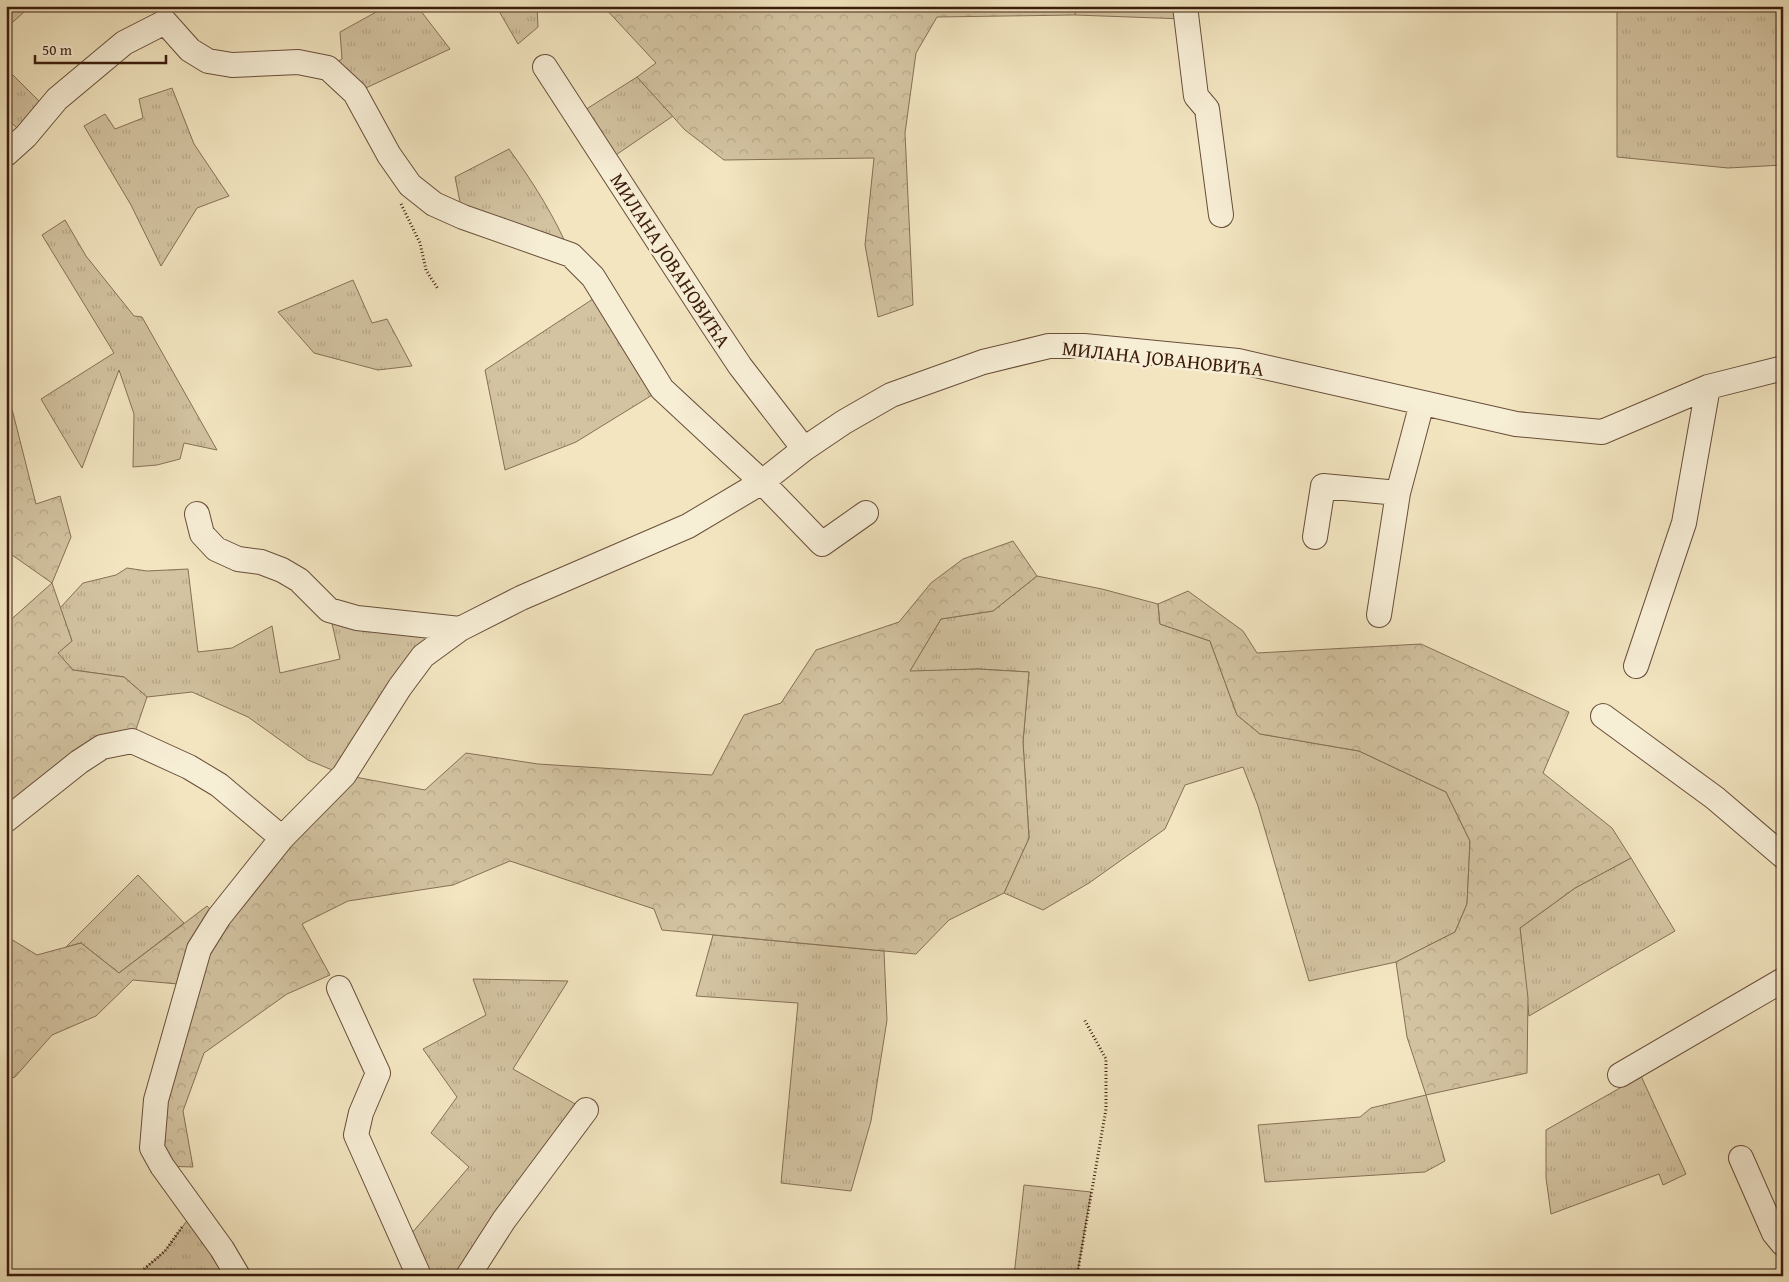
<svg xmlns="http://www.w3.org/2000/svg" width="1789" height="1282" viewBox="0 0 1789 1282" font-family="'Gentium Book Plus',serif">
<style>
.grass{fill:url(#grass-tufts);stroke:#877056}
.forest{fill:url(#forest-crowns);stroke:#877056}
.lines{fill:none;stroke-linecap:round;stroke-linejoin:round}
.minor-casing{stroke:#694e39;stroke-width:26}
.path{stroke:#3b1c0c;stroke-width:3;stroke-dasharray:1 2.5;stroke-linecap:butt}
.minor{stroke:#f7eed6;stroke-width:24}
.labels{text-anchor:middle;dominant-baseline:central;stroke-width:5;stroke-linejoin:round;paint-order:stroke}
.street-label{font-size:20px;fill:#3b1c0c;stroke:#f7eed6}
</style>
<defs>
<pattern id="grass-tufts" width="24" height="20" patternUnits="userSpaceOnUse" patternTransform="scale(1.25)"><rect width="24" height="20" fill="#d3c3a1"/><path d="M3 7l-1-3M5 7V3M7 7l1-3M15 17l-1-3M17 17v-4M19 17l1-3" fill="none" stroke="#b6a789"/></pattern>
<pattern id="forest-crowns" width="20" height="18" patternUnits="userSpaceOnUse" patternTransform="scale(1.25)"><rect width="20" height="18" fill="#d3c3a1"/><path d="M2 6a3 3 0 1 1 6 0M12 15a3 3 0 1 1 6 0" fill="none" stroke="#b6a789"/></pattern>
</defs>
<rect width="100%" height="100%" fill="#f2e5c0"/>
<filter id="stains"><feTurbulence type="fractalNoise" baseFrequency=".004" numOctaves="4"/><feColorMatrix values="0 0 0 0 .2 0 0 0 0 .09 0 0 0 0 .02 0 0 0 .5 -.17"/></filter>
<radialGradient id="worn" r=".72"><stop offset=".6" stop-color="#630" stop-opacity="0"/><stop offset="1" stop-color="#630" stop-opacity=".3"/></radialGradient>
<path class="grass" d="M6,6H31L6,28Z
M387,6H417L450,49L355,93L328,68L342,59L340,32Z
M496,6H537L538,27L518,44Z
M1076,6H1185V19L1075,15Z
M1619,6H1783V165L1728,168L1617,157V13Z
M6,68L48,110L26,136L6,118Z
M637,77L673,116L607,161L577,115Z
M172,88L194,144L229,196L197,208L161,266L131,205L84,126L105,114L115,129L143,118L139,99Z
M509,149C533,182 555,217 571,255L463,217L455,177Z
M65,220L86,256L134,316L142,317L217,450L184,443L180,459L157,465L133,467L134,414L119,370L82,468L41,399L114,353L42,235Z
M353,280L372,323L387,319L412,366L378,370L314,353L278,312Z
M602,293L662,389L576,442L505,470L485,370Z
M127,568L147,571L188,569L198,652L232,648L272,626L280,673L340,659L329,610L448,628L423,656L344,775L308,760L248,717L192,692L147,697L124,677L73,670L57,653L72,641L60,608L83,583L116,575Z
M1037,576L1102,589L1158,604L1160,624L1210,641L1237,715L1260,734L1359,751L1446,792L1470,841L1467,904L1455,932L1396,962L1309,981L1258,806L1243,767L1185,785L1165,829L1089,883L1043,910L1004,893L1029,838L1023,742L1029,672L978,669L909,672L941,619L993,611Z
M1631,858L1675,931L1529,1016L1520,928L1575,888Z
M138,875L184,923L119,973L81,943L66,947Z
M713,935L884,951L887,1020L871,1121L851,1191L781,1183L798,1003L696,996Z
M473,979L568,981L513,1069L586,1110L468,1276H419L404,1242L469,1167L431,1133L457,1097L423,1049L486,1015Z
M1641,1076L1686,1174L1663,1185L1659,1174L1551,1214L1546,1178V1130Z
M1426,1095L1445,1161L1425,1172L1265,1182L1258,1125L1360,1117L1371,1108Z
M1024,1185L1091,1192L1077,1276H1014Z
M194,1211L230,1264L213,1276H136L165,1251Z"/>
<path class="forest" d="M603,6H1076L1075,15L937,17L916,53L905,133L913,305L878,317L865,245L874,158L724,160L685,130L637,77L656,63Z
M6,409H12L36,504L60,496L71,537L52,583L72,641L58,653L73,670L124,677L147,697L132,741L6,816V624L52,583L12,555L6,541Z
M1013,541L1037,576L993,611L941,619L910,671L978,669L1029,672L1023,742L1029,838L1004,893L949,920L916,954L662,930L654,909L510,861L453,885L348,901L302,924L330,975L287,994L204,1053L183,1111L193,1167L162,1166L152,1148L189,985L133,980L96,1016L52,1035L15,1077L6,1080V936L37,955L81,943L119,973L207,906L218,917L344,775L425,790L466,753L538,764L712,775L744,715L781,703L816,650L899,622L931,583L963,559Z
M1188,591L1243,631L1257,653L1421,644L1569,712L1543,773L1612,828L1631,858L1575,888L1520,928L1528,998L1527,1073L1426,1095L1407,1037L1396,962L1455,932L1467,904L1470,841L1446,792L1359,751L1260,734L1237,715L1210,641L1160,624L1158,604Z"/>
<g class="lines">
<g class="minor-casing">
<path id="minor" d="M1185,6L1196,96L1207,109L1221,215
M165,22L190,50L208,61L232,65L298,62L328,68L355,93L389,155L410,185L434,204L463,217L571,255L593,277L662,389L762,482L822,544L866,513
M545,67L710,321L740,366L804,449
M6,154L26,136L57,99L124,43L165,22
M197,514L202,534L216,549L238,559L261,562L282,570L299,580L329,610L357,618L460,629
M1315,537L1323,486L1398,493
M1379,615L1398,493L1422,403
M1636,666L1684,523L1708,387
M1603,716L1715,798L1783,856
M6,820L79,762L102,747L132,741L189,767L219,785L282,838
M339,988L378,1073L361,1113L356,1135L419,1276
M1620,1075L1783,980
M1741,1158L1774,1233L1783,1244
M238,1276L222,1249L162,1166L152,1148L156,1100L199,949L219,917L282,838L344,775L400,687L423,656L460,629L521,598L688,526L762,482L804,449L844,422L891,395L983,362L1049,346H1084L1238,361L1516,424L1602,432L1708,387L1783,368
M468,1276L504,1220L586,1110"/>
</g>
<path class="path" d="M401,204L420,243L426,270L438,289
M136,1276L165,1251L182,1227
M1077,1276L1106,1109V1059L1084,1019"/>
<use href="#minor" class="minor"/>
</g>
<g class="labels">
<g class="street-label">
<text transform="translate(671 260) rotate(57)">МИЛАНА ЈОВАНОВИЋА</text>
<text transform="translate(1163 358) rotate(6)">МИЛАНА ЈОВАНОВИЋА</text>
</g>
</g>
<rect width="1789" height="1282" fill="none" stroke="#f2e5c0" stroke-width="25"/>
<rect x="8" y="8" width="1774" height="1267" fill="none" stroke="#3b1c0c" stroke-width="2.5"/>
<rect x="12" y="12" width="1764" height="1257" fill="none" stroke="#3b1c0c"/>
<path d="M35 55v8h131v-8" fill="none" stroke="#3b1c0c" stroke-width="2.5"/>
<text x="42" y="55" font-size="15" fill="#3b1c0c" stroke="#f7eed6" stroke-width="4" paint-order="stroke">50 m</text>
<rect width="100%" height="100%" filter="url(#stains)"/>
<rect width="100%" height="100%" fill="url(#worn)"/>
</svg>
